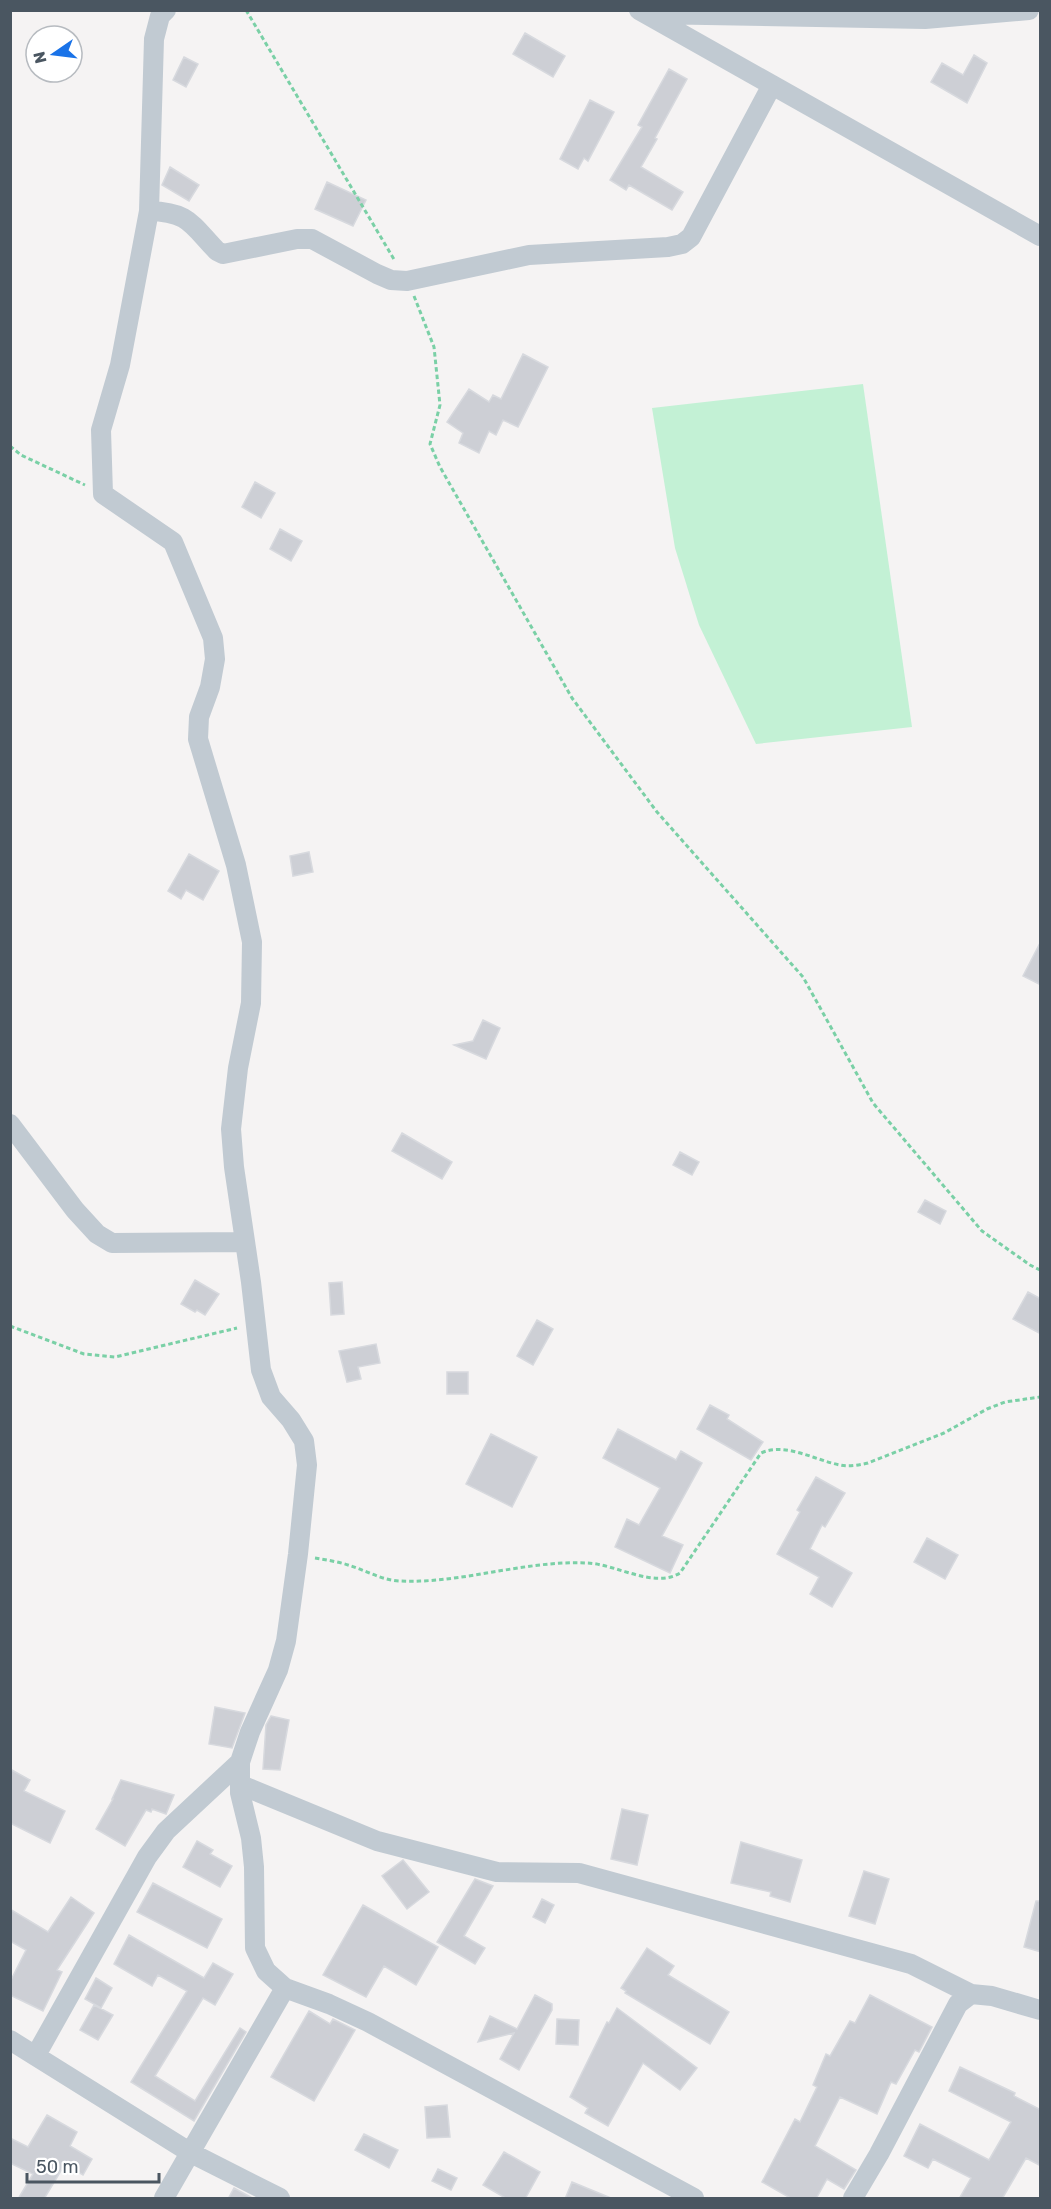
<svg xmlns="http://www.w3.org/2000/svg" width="1051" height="2209" viewBox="0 0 1051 2209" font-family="Rubik,sans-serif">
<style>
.green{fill:#c3f1d5}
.building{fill:#cdcfd5;stroke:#d7d9de;stroke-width:1.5}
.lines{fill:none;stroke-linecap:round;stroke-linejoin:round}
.path{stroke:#7ad0a6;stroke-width:3;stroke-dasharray:4.5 3;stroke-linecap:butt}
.minor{stroke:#c1cad2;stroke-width:20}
</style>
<rect width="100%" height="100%" fill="#f5f3f3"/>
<path class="green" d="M863,384L912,727L756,744L699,625L675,548L652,408Z"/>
<path class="building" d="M525,33L565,56L553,77L513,54Z
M974,55L987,63L967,103L931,82L942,63L963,75Z
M184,57L198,64L186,87L173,80Z
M669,69L687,79L655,138L657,139L641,167L683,192L672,210L629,185L626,190L610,180L642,127L638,125Z
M590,100L614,112L588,161L584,158L578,169L560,159Z
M170,167L199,185L189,201L162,185Z
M327,182L366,200L353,226L315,209Z
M523,354L548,367L518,427L503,420L496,435L489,431L479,453L459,443L463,433L447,422L469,389L489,402L493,395L501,399Z
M255,482L275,493L261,518L242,507Z
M280,529L302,541L291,561L270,549Z
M309,852L313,872L293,876L290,856Z
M189,854L219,871L203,900L186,890L181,899L168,891Z
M1041,941V985L1023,976Z
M483,1020L500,1028L486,1059L454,1045L473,1041Z
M402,1133L452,1162L442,1179L392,1151Z
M680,1152L699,1162L692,1175L673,1165Z
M925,1200L946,1211L940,1224L918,1212Z
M195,1280L219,1294L205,1315L197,1310L195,1312L181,1304Z
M342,1282L344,1314L331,1315L329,1283Z
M1028,1292L1041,1299V1334L1013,1319Z
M537,1320L553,1329L533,1365L517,1356Z
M376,1344L380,1363L358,1367L361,1379L347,1382L339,1351Z
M447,1372H468V1394H447Z
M710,1405L729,1415L727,1419L763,1442L751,1460L697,1429Z
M618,1429L676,1460L681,1451L702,1463L662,1536L683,1545L670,1573L615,1547L627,1519L639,1525L660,1488L603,1458Z
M491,1434L537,1457L512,1507L466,1484Z
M816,1477L845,1493L825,1527L822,1525L810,1549L852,1573L832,1607L810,1594L819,1577L777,1554L800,1512L797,1510Z
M927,1538L958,1555L945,1579L914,1562Z
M215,1707L245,1713L232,1748L209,1744Z
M271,1716L289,1720L280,1770L263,1769L266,1725Z
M10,1769L30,1780L24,1791L65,1811L50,1843L10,1823Z
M121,1780L174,1795L166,1814L152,1809L151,1812L146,1810L125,1846L96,1829L113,1799H112Z
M622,1809L648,1815L637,1865L611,1859Z
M197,1841L213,1850L210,1854L232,1866L220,1887L183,1867Z
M741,1842L802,1860L790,1902L770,1896L771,1892L731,1883Z
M403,1860L429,1892L407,1909L382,1876Z
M864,1871L889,1879L875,1924L849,1916Z
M475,1879L493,1886L464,1936L485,1948L475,1964L437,1942Z
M153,1883L222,1919L207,1948L137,1912Z
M71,1897L94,1913L57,1970L62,1972L43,2011L10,1995V1982L26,1950L10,1941V1909L48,1932Z
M542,1899L554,1905L545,1923L533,1917Z
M1036,1901H1041V1952L1024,1947Z
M363,1905L438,1947L416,1985L384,1966L366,1997L323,1975Z
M129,1935L204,1978L213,1963L233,1974L215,2005L203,1998L155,2076L195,2101L240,2028L246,2032L194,2121L131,2082L187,1991L158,1975L152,1986L114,1964Z
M647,1948L674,1966L668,1975L729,2012L710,2044L625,1993L626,1991L621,1988Z
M96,1978L112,1988L101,2008L85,1999Z
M535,1995L552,2004V2010L519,2070L500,2059L514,2033L478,2042L490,2016L517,2029Z
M870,1995L932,2027L919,2052L915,2050L896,2084L891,2082L877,2114L840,2097L815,2146L856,2170L844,2189L827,2179L816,2199H792L762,2182L795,2119L800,2122L817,2087L813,2085L826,2054L830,2056L850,2021L855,2023Z
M94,2005L113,2015L98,2040L80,2030Z
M617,2008L697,2068L680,2090L643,2063L608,2126L585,2113L588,2108L570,2097L607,2022L609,2023Z
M309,2011L330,2024L333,2019L355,2030L314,2101L271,2077Z
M557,2019L579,2020L578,2045L556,2044Z
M960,2067L1015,2093L1014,2096L1041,2110V2166L1026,2158L1002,2199H959L971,2178L933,2159L928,2168L904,2156L920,2124L989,2160L1011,2122L949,2091Z
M447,2105L450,2137L427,2138L425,2107Z
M47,2115L77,2132L70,2146L92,2159L83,2175L65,2164L44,2199H18L33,2174L10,2163V2138L28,2147Z
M364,2134L398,2150L389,2168L355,2150Z
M504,2152L540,2172L525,2199H507L483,2185Z
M438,2169L457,2178L451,2190L432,2181Z
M572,2182L611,2198V2199H565Z
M234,2188L254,2199H228Z"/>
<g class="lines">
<path class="path" d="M246,10L395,261
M414,296L434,347L440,405L430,444L440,467L572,698L657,812L803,977L873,1103L982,1231L1030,1265L1040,1270
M10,446L21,455L85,485
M10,1326L84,1354L115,1357L237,1328
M315,1558C327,1560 340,1562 351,1566C367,1571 382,1580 399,1581C462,1584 524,1560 587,1563C616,1564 654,1589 680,1573L761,1453C786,1442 814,1460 840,1465C849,1467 859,1465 868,1463L944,1433L987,1409L1005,1402L1040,1397"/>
<path class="minor" d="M166,10L160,16L154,39L149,211L120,365L101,430L103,494L173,542L213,638L215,659L210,687L199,717L198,739L236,865L252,942L251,1003L238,1068L231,1129L234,1167L251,1282L261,1370L271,1397L291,1420L304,1441L307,1465L298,1554L286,1641L278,1670L250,1732L240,1762V1793L251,1838L254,1867L255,1948L266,1971L285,1988L329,2004L368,2022L694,2198
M639,10L1040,236
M649,14L925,19L1029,10
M149,211C189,212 191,224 217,251L223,254L297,239H312L377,274L391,280L407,281L529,255L668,247L682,244L691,237L772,85
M10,1124L75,1210L97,1234L112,1243L245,1242
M241,1785L377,1841L497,1872L579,1873L911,1964L971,1994L992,1996L1040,2010
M10,2040L191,2153L280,2198
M36,2055L147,1857L166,1831L240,1762
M164,2198L285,1988
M853,2198L879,2154L958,2004L971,1994"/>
</g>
<rect width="1051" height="2209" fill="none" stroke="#4a5661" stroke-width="24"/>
<g transform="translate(54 54) rotate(256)"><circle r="28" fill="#ffffff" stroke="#b7bbc0" stroke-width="1.5"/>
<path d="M0-4.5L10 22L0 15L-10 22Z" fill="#1a73e8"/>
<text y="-9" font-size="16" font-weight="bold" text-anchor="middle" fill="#4a5661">N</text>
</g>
<path d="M27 2173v9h132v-9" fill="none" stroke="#4a5661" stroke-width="3"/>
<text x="36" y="2173" font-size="18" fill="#4a5661" stroke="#ffffff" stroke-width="4.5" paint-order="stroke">50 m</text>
</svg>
